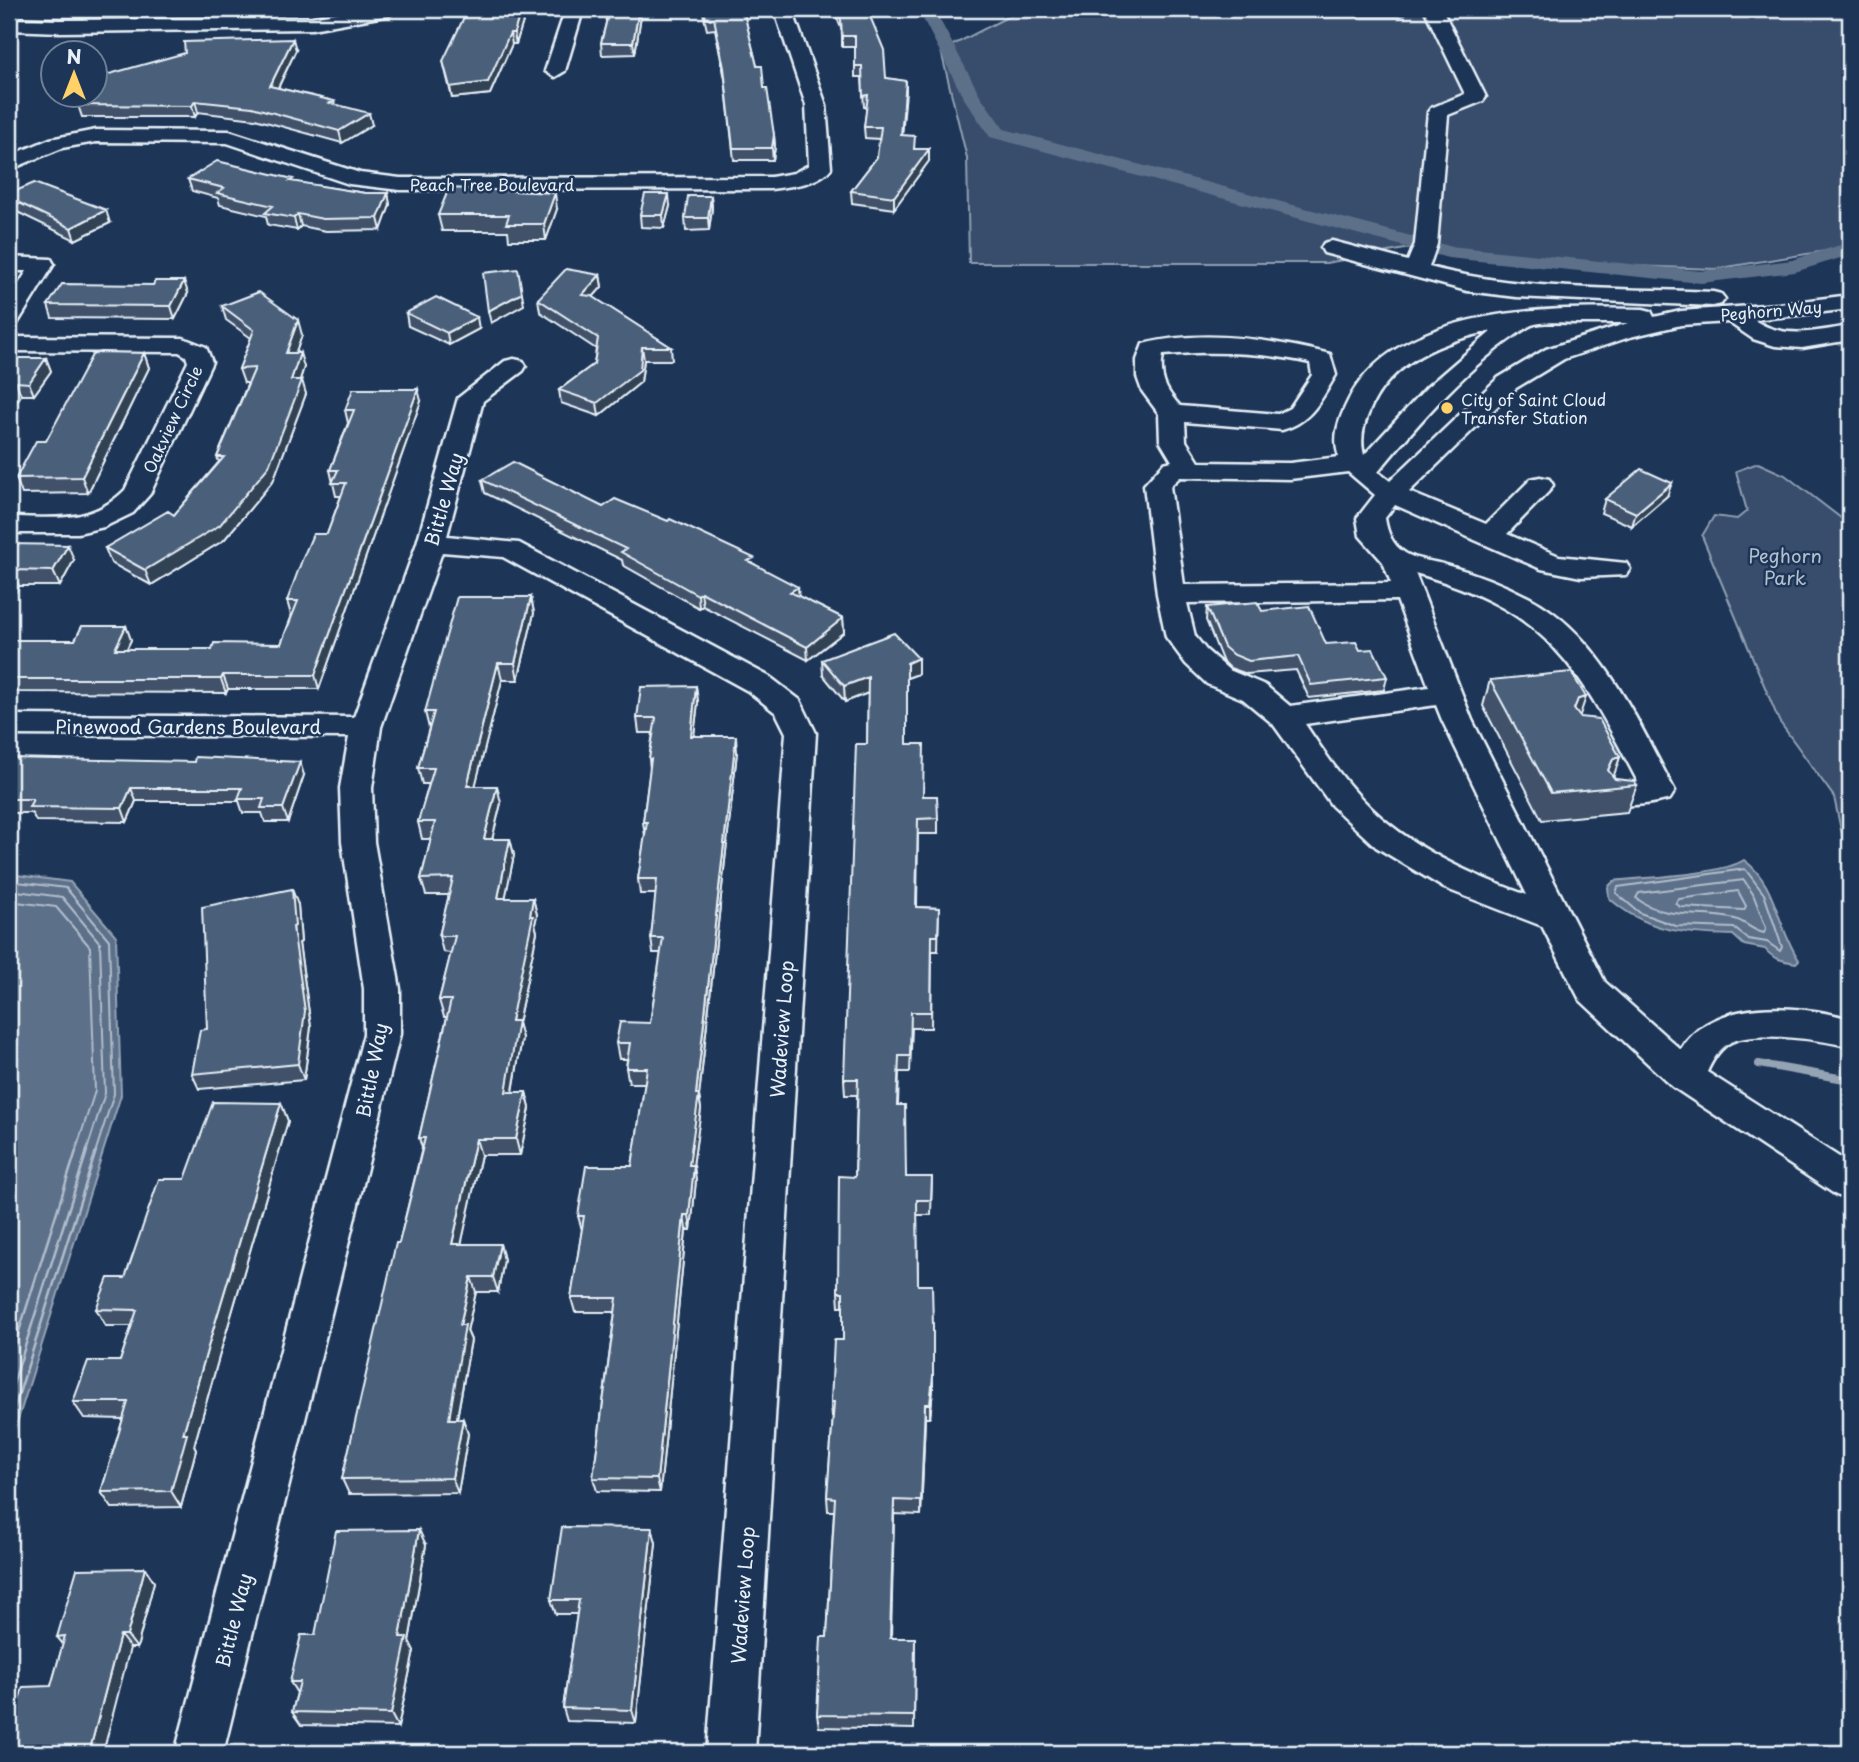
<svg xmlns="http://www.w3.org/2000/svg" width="1859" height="1762" viewBox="0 0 1859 1762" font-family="'Playpen Sans',sans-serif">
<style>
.green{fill:#374d6c;stroke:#909fb2;stroke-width:2}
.water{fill:#5d7089;stroke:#95a4b5;stroke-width:2}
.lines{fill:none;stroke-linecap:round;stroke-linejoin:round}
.shore-far1{stroke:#b0bdcc;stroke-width:2}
.shore{stroke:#b0bdcc;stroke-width:2.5}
.stream{stroke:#95a4b5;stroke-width:8}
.canal{fill:#5d7089;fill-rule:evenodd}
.minor-casing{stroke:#e8f1f8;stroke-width:5}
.minor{fill:#1d3557;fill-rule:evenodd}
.wall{fill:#3f5169;stroke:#e8f1f8;stroke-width:2}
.shaded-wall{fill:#334255;stroke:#e8f1f8;stroke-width:2}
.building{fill:#495e7a;stroke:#e8f1f8;stroke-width:2}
.poi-dot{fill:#ffd166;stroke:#1d3557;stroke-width:2.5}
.labels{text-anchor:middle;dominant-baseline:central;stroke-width:5;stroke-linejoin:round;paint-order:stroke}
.far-street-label{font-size:16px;fill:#e8f1f8;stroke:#1d3557}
.far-poi-label{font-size:16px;fill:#e8f1f8;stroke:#1d3557;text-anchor:start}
.street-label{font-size:19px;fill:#e8f1f8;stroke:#1d3557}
.park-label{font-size:19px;fill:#b3c0ce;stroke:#1d3557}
</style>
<rect width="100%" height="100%" fill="#1d3557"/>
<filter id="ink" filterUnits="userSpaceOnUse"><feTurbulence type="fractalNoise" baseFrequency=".0143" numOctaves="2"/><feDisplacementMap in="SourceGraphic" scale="14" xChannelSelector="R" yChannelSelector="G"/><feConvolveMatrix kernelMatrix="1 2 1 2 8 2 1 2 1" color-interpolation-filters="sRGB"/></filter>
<g filter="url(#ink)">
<path class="green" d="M1023,9H1850V247L1715,269L1524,262L1428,245L1326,263H969L967,158L941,51Z
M1758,463L1785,475L1850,525V873L1834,797L1779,721L1702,536L1714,516L1737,519L1747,511L1736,471Z"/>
<path class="water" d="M1744,860C1777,884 1777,928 1799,960L1796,963C1783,961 1773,959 1765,949L1744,945L1733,935C1684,934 1647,932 1609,898L1608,887L1614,881C1644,877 1721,875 1744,860Z
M9,874L70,882L116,936L121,1095L9,1448Z"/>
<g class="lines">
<path class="shore-far1" d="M1745,869L1764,894L1782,947L1780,951L1767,942L1748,939L1734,928L1676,926L1640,913L1616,893L1618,887Z
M1744,880L1753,894L1766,928L1764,933C1752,931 1746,922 1735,919C1700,910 1667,922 1636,898L1639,893Z
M9,881L66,888L109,940L114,1094L95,1153
M9,890L62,897L100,943L105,1093L86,1153
M1738,891L1746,906L1744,910L1680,907L1676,903L1679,899Z
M9,901L56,907L90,947L95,1091L75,1153"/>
<path class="shore" d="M9,1363L76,1151
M9,1397L87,1151
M9,1425L96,1151"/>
<path class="stream" d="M1759,1064L1850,1080"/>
<path class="canal" d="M918,9H934L981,97L1004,129L1449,246L1701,271L1792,260L1850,242V255L1795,272L1701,283L1448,258L990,137L963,97Z"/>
<g class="minor-casing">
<path id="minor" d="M360,9H399L390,15L312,29L60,32L9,30V18L60,20L312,17Z
M560,9H579L582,14L565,71L555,77L545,71L564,14Z
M774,9H792L826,105L831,168C818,185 790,186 771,189L400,190L349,184L227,143L96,142L62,148L9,170V156L50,139L96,130L229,131L360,173L400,178L771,177L794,173L809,165L806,105Z
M1297,9H1410L1401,15H1306Z
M1424,9H1442L1486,97L1483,101L1448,115L1437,244L1429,267C1521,291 1619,288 1713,292L1721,294L1725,299L1721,304L1713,306L1516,297L1467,291L1324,253L1321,248L1324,243L1332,241L1408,261L1415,244L1428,112L1431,108L1465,94Z
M9,257L51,259L54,264L17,324L9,326V300L27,271H9Z
M1850,295V309L1754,320C1785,340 1816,331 1850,326V340L1802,348L1775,346L1753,339L1728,322L1681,325L1630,337L1564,359L1516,388L1409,492L1486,524L1531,479L1540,477L1549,479L1553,485L1549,491L1507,534L1559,556L1626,563L1630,569L1626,575L1581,577L1541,569L1395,505L1385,518C1387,532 1392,545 1405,553C1415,560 1434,561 1446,565C1475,573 1503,584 1530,598C1602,636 1638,723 1675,791L1670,799C1651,804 1625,808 1606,803L1601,795L1606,787L1638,782C1577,665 1550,611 1415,573L1472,720L1605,982L1681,1050C1711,997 1799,1004 1850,1019V1047C1824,1040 1756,1030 1731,1042C1719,1048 1712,1061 1707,1072L1850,1164V1200L1836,1195L1673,1087L1580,1000L1542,926L1444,888L1376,847L1332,806L1273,724L1243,699L1207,684L1186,664L1166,637L1157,594L1144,485L1164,463L1172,461L1160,441L1159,414L1142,391L1137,377V360L1143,344C1203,329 1271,339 1330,354L1336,375C1321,399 1312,422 1282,430L1185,422L1186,441L1199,462L1290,463L1339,457C1332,437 1339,419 1348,401C1396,305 1552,307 1643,309L1651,311L1654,317L1681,311L1779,304ZM1576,323H1628L1546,349L1498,378L1390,481L1378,472C1421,420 1470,363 1528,327C1539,320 1563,323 1576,323ZM1492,331L1427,387L1364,455C1360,440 1363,426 1369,412C1389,362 1442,341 1492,331ZM1195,353C1233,352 1272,354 1310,363L1312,375L1290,408L1278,414L1180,406C1165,390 1159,377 1163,355ZM1348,472L1375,495L1357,518L1360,536L1383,562L1391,583L1184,585L1170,486L1180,477L1290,479ZM1397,600L1429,687L1290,706L1265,685L1229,670L1206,650L1195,636L1187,603ZM1436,705L1442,720L1527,895C1469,874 1408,847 1364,801C1341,778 1323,751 1305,724Z
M9,337L183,338L206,347L212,362L150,494L133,513L104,527L78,533H9V517C54,517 90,525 125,490L188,362L186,356L179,352L9,351Z
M514,359L523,361L526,366L523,371L483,401L447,536L519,543L770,677L800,700L816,733L755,1753H707L786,733L776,713L748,691L503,557L442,552L381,727L372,788L374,842L400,989V1034L223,1753H175L364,1034V989L342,842L340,788L349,737L9,735V715L354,717L417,543L458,398L505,361Z"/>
</g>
<use href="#minor" class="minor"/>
</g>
<path class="wall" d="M605,9H642L635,54L602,55L601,43L606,23Z
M702,9H743L757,66L764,88L774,135L775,147L773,160H734L725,79L715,29L707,30Z
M830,9H867L886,78L906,81L902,135L915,149L929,161L894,209L852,203L851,191L877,157L879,139L865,138L864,127L867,107H864L862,77H855V47H842V31L834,10H830Z
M525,15L516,44H512L490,94L452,98L443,61Z
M296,50L278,88L334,101L335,104L372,125L342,143L255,119L198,112L195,117H82L78,105Z
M188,179L294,182L365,193H388L390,205L381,230L326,231L301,226L297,230L268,225L266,216L220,205L218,198L192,191Z
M9,194L110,223L75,240L9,208Z
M711,196L712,208L709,230L686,231L685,218Z
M670,206L664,228L641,227L640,215Z
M557,209L546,240H509L508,231H442L438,215Z
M600,275L602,287L593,297L671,347L672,360H644L641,382L599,416L561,403L559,390L594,364L596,349L540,312L538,299Z
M188,293L175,319L52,318L48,305Z
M222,306L302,335L296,353L304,367L300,380L306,394L273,481L224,540L151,585L111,563L105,548L174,515L219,462L217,457L248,383H244L239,369L251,338L226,320Z
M406,313L479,329L449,345L408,326Z
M144,353L149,368L88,493L22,494L16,478L46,441Z
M9,358H46L51,371L34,395H21L9,414Z
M421,401L319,689H228L226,693L17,692L15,688H9V640H75L126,626L131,640L126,649H212L281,644L292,615H291L287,601L327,534L341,496H336L330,470L348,423L345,410Z
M482,480L603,507L754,564L798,596L843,618L844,632L808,660L703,606L699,608L623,565L622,560L485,493Z
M1667,496L1632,526L1601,513L1605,499Z
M9,544L74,560L60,586H19L14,595H9Z
M531,597L534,613L518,680H502L475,786L501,803L492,839H510L514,855L505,898H533L537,915L535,924L537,932L518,1023L522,1038L513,1092H526L530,1108L520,1155H481L461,1244H500L504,1260L498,1292H476L467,1331L471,1340L457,1419H463L468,1434L458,1493L349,1494L342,1479L422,1148L419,1138L447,1017H444L439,1000L451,953L443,952L439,936L449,895H426L421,879L431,839H422L418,822L429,784H422L418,768L429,728L425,712Z
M1207,607L1326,644L1360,650L1387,677L1384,690L1309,698L1296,670L1247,674L1230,668L1222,660L1206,620Z
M822,660L918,674L907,678V744L923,796L938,818V834H918L917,907L939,908L938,951H932L931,1028H912L910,1072H899L898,1105L906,1177H932L931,1215H917L918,1285L933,1390L930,1418H925L921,1515L894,1514L891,1638H915L914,1729L819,1727L817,1715L827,1637L834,1511H828L827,1497L833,1416H832L831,1402L843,1340V1307H839L838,1292L855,1177L857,1095H845L844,1079L867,744L868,693L845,702L823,675Z
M1490,680L1579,716L1620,757L1613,777L1615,779L1637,785L1627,812L1542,820L1483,706Z
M696,686L698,702L694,736L737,752L699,1096L701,1109L693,1165L696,1180L691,1230H686L660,1492L597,1491L593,1478L615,1312H575L571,1298L582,1230L578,1216L632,1166L645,1083H629L626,1068L627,1059H619L616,1043L650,1023L661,953H653L651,938L656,894H640L638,879L645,836L643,822L650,769L649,759L653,733H639L637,718Z
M9,758L304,775L288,822H265L262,813H243L239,801H136L127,822L36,821L32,813H10L9,810Z
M298,905L301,942L299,943L311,1027L304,1080L199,1089L192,1074L207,1029Z
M281,1103L288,1121L219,1357L194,1446L196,1450L181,1507L112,1508L101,1492L123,1419L84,1418L73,1402L120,1361L132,1326H106L96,1309L125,1278L185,1179Z
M652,1528L656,1543L636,1723L567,1721L563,1708L577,1614H556L551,1600Z
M426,1545L409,1641L414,1651L398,1727L301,1725L292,1712L297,1693L290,1682L315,1635Z
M145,1568L154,1582L137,1648H130L51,1686L63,1644L57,1637Z"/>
<path class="shaded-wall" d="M521,9H524L525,15L516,44L514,33Z
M639,9H642L635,54L633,43Z
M510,33L512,44L490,94L452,98L450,87Z
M293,39L296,50L273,98L270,86Z
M906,81V92L901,147V135Z
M195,101L198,112L195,117L192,106Z
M369,113L372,125L342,143L339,131Z
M774,135L775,147L773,160L772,148Z
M929,149V161L894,209V197Z
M388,193L390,205L381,230L378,218Z
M555,193L557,209L546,240L544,224Z
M669,194L670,206L664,228L663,215Z
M711,196L712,208L709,230L708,218Z
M106,210L110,223L75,240L71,228Z
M298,214L301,226L297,230L294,218Z
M600,275L602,287L584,307L582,295Z
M184,281L188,293L175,319L171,306Z
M522,293L524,305L491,323L488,311Z
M477,317L479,329L449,345L447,333Z
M298,320L302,335L290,367L286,353Z
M642,347L644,360L641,382L599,416L597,403Z
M144,353L149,368L88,493L82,477Z
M300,353L304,367L295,395L291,380Z
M46,358L51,371L34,395L29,383Z
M302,380L306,394L273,481L224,540L151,585L145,570Z
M16,382L21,395L9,414V393Z
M418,389L421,401L319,689L315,675Z
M1672,483L1667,496L1632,526L1636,513Z
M68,545L74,560L60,586L53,571Z
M13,570L19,586L14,595L9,582V577Z
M798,587L799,600L790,592Z
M701,592L703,606L699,608L698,595Z
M531,597L534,613L518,680L515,663Z
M843,618L844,632L808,660L807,647Z
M126,626L131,640L120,663L115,649Z
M918,658V674L907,678V663Z
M498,663L502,680L471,803L467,786Z
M223,675L228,689L226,693L221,679Z
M868,677V693L845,702L844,686Z
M696,686L698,702L692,751L691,736Z
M1586,697L1577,724L1574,709L1578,699Z
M736,736L737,752L699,1096L701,1109L691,1180L689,1165L696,1094Z
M1620,757L1611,784L1608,770L1613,759Z
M300,762L304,775L288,822L283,808Z
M497,786L501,803L488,856L484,839Z
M131,788L136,801L127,822L122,808Z
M510,839L514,855L502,915L498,898Z
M292,889L298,905L301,942L299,943L311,1027L304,1080L298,1064Z
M533,898L537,915L535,924L537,932L518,1023L522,1038L510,1108L506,1092L511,1021Z
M526,1092L530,1108L520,1155L516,1139Z
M281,1103L288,1121L219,1357L194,1446L196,1450L181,1507L171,1491L183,1434L210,1340Z
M476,1139L481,1155L458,1259L452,1244Z
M694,1165L696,1180L691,1230L689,1215Z
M684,1215L686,1230L660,1492L657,1479Z
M500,1244L504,1260L498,1292L493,1277Z
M471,1277L476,1292L467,1331L471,1340L454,1434L449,1419L460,1325Z
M933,1340V1390L930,1418V1404Z
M925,1404V1418L921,1515V1501Z
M463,1419L468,1434L458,1493L452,1478Z
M894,1500V1514L890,1651V1638Z
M652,1528L656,1543L636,1723L632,1710Z
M419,1530L426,1545L409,1641L414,1651L398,1727L391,1714L400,1637Z
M145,1568L154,1582L137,1648L127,1635Z
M120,1635L130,1648L103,1753H89Z"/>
<path class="building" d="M468,9H521L514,33H510L488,82L450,87L443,61Z
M605,9H639L633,43H601L609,11H605Z
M704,9H743L757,66H762L764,88H767L774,135L772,148H733L724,68L714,18L706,19Z
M837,9H867L884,50L886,78L906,81L901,135L915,136L914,149H929L894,197L851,191L877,157L881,127H864L868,95L863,96L862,66H855V36H842L841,20Z
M293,39L270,86L334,101L330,103L369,113L339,131L252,107L195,101L192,106L78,105L85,94H94L95,78L185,53L184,42Z
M217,161L293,179L290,181L365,193H388L378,218L323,219L298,214L294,218L265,213L273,206L217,193L224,188L188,179Z
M34,183L106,210L71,228L9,198V194Z
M449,188L555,193L544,224H506L509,215H438Z
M645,194H669L663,215H640Z
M688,196H711L708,218H685Z
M518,269L522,293L488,311L483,273Z
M566,269L600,275L582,295L592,296L671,347H642L640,370L597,403L559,390L594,364L598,338L538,299Z
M155,281H184L171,306L48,305L62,284L153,285Z
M259,292L298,320L286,353H300L291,380H302L269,466L220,525L145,570L105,548L168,511L174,515L224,457H217L255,368L239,369L254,330L222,306Z
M436,297L477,317L447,333L406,313Z
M100,352L144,353L82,477L16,478L36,441H46L92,355Z
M9,358H46L29,383L16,382L9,393Z
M353,389H418L315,675H223L221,679H10L13,675L9,674V640H75L82,626H126L115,649H212L214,643L281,644L298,601H287L302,560L313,534H327L346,483H332L338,470H330L354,410H345Z
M513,462L603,507L615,499L668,521L670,519L754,558L748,561L798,587L790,592L843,618L807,647L701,592L698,595L621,552L626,549L482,480Z
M1641,469L1672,483L1636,513L1605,499Z
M9,544L68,545L53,571L13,570L9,577Z
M457,597H531L515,663H498L467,786H497L484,839H510L498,898H533L530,916H533L511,1021H518L506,1092H526L516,1139H476L452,1244H500L493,1277H471L460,1325H465L449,1419H463L452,1478L342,1479L396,1243H399L425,1138H419L451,1000H439L455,936H439L453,878L421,879L435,822H418L434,768H418L434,712H425Z
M1257,602L1262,611L1309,606L1326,644L1356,642L1360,650L1373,649L1387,677L1311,685L1298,656L1249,661L1232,654L1224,647L1207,607Z
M894,633L918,658L907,663V744H924L923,796H937L938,818L918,819L916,907L939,908L938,936H932L931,1012H911L910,1056H899L897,1105H905L906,1177H932L931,1200H917L918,1285H932L933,1326V1376L930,1404H925L921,1501L894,1500L890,1638H915L914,1716L817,1715L821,1637H827L835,1498L827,1497L834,1402H831L834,1340H843V1292H838L839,1176L855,1177L858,1079H844L856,744H867L868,677L844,686L822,660Z
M1571,672L1586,697L1578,699L1574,709L1580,717L1599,719L1620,757L1613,759L1608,770L1615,779L1634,781L1637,785L1551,793L1490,680Z
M696,686L691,736H736L696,1094H699L689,1165H694L689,1215H684L657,1479L593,1478L617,1298H571L584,1216H578L586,1166H632L647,1068H626L630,1043H616L620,1022L650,1023L663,938H651L657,879H638L647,822H643L651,759H649L656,718H637L641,687Z
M195,757L300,762L283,808H261L264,799H238L242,788H131L122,808L29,807L33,799H9L10,787H9V758L194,762Z
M292,889L295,926L293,927L305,1011L298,1064L192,1074L200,1030L207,1029L202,907Z
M213,1102L281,1103L210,1340L183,1434H187L171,1491L101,1492L128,1402H73L88,1361H120L137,1310L96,1309L108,1278H125L159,1179H185Z
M562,1527L652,1528L632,1710L563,1708L579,1600H551Z
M419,1530L400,1637H407L391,1714L292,1712L300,1682H290L301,1635H315L336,1531Z
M145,1568L127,1635H120L89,1753H9V1733L23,1687L51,1686L65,1636L57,1637L77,1569Z
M530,1748H627L626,1753H529Z"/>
</g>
<circle class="poi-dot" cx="1447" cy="408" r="7"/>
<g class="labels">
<g class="far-street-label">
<text x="492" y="184">Peach Tree Boulevard</text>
<text transform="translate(1771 310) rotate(-5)">Peghorn Way</text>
<text transform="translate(172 419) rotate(-65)">Oakview Circle</text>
</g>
<g class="far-poi-label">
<text x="1461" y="399">City of Saint Cloud<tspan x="1461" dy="18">Transfer Station</tspan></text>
</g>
<g class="street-label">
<text transform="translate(443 499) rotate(-74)">Bittle Way</text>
<text x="188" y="726">Pinewood Gardens Boulevard</text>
<text transform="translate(781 1029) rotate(-86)">Wadeview Loop</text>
<text transform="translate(371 1070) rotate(-79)">Bittle Way</text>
<text transform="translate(742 1595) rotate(-86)">Wadeview Loop</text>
<text transform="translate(233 1620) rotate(-76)">Bittle Way</text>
</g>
<g class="park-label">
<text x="1785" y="555">Peghorn<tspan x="1785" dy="22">Park</tspan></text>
</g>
</g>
<rect width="1859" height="1762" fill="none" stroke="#1d3557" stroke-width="35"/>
<rect x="18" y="18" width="1824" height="1727" fill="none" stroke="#e8f1f8" stroke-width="2.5" filter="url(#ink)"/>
<g transform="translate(74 74)"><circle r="33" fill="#1d3557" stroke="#6e8097" stroke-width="2"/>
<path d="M0-5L12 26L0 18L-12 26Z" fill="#ffd166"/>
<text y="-10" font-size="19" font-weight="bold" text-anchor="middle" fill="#e8f1f8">N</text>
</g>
</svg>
